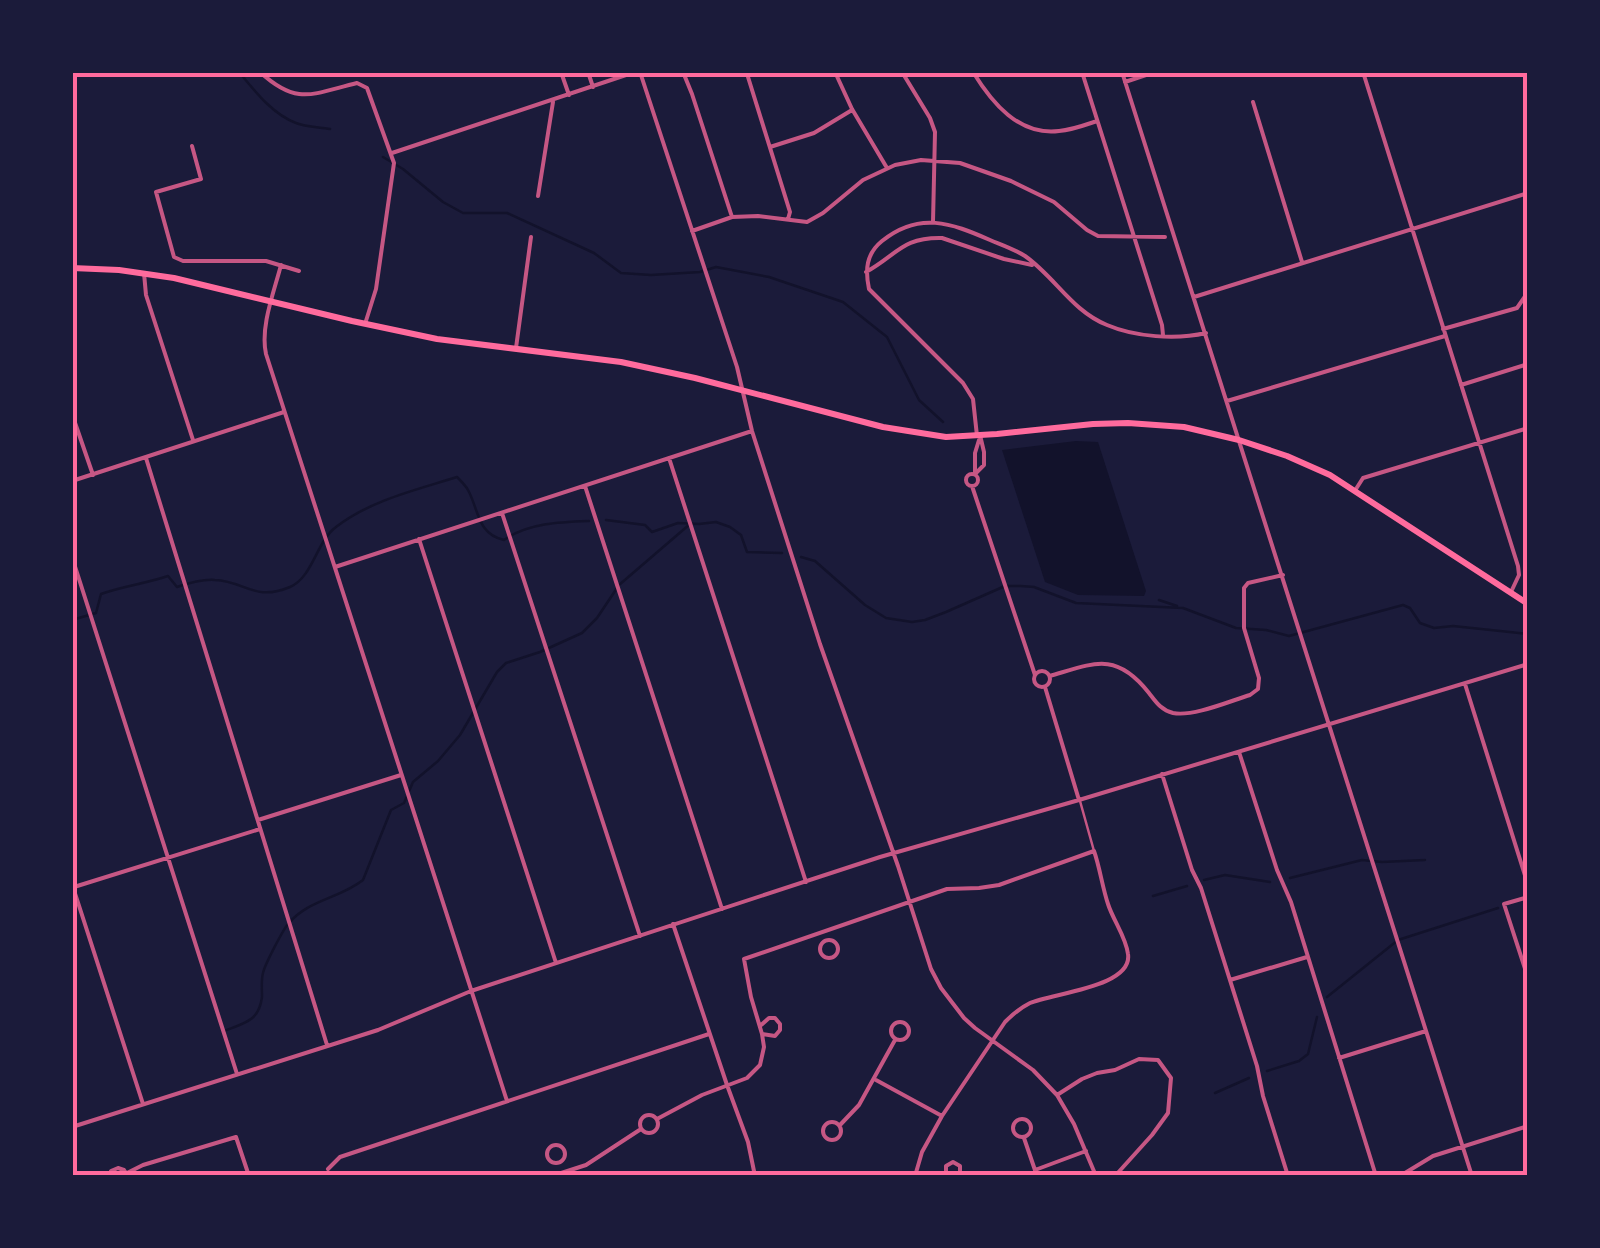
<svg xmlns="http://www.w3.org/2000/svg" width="1600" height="1248" viewBox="0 0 1600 1248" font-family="Rubik,sans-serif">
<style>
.water{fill:#12122b}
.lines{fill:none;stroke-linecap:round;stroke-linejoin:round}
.stream{stroke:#12122b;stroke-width:2.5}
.service{stroke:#c65784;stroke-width:2.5}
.minor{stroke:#c65784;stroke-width:4}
.primary{stroke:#ff6b9d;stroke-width:6}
.neatline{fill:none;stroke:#ff6b9d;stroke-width:4}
</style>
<rect width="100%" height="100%" fill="#1b1b3a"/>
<path class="water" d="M1076,441L1098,442L1146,591L1144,596L1078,595L1045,582L1002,450Z"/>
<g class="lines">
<path class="stream" d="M239,72C255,91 272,114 296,123C306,127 319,127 330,129
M383,157L403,169L443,202L463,213H507L594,253L621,273L651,275L700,272L716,267L769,277L843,302L887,337L919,400L943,422
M606,520L645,525L652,532L678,523L699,524L716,522L730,527L741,535L747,552L782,553
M801,557L815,561L865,605L886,618L912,622L925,620L946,612L1005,586H1021L1034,587L1076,603L1183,608L1236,628L1266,630L1289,636L1403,605L1410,608L1420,623L1434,628L1453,626L1528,634
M1159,600L1177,606
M72,620L96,613L101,594C123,586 144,584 168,576L177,587C189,583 203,579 215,580C245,581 254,602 290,587C313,577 316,542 336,527C371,500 416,490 457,477C460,480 466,486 468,490C479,510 477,534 504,540C528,523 560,522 589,521
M1290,878L1362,860L1382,862L1425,860
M1204,880L1225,875L1270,882
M1153,896L1187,886
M1327,997L1398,940L1498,908
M224,1031C245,1023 259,1021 262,997C262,989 261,980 263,973C265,964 283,930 288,924C309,899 339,899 363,880L391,810L404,803L413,782L438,761L460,735L497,672L506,663L540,652L582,633L597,618L619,585L690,524
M1267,1071L1299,1061L1308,1054L1317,1017
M1215,1093L1249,1078"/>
<path class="service" d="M1080,801L1094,851"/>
<path class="minor" d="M260,72C297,106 312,94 357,83L367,88L394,163L376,289L365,324
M561,72L569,95
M588,72L593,87
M640,72L737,367L752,431L820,644L898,866L931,969L941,988L964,1018L975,1028L1033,1070L1057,1095L1074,1124L1096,1176
M683,72L692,94L732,217
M749,72L748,77L790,212L788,219
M835,72L852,109L887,168
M902,72L930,118L935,132L933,222
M973,72C992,103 1019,136 1059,131C1072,130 1085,125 1097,121
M1082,72L1162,325L1163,335
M1122,72L1472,1176
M1363,72L1518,566L1519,575L1511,592
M1125,82L1155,72
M1253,102L1302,262
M192,146L201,179L156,192L174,257L183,261H266L299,271
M770,147L814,133L852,110
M392,153L635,72
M538,196L553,102
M692,231L732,217L758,216L807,222L823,213L863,180L895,165L921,160L960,163L1011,181L1054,202L1087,230L1098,236L1165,237
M281,265C274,292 260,327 266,354L507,1101
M866,272C897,255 902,237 942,238L1004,259L1032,265
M144,273L146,295L193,440
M1194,297L1528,193
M1443,329L1517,308L1526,295
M516,348L531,237
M1461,385L1528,364
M1227,401L1445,336
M72,414L93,475
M977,436L973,399L963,383L869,289C865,270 866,254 882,241C919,211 951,223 990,240C1002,245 1014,249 1025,256C1055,277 1072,311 1107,325C1135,337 1176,340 1206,333
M146,458L327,1045
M669,458L806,882
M966 480a6 6 0 1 1 12 0a6 6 0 1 1-12 0Z
M975,474L984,465V452L980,435
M975,474V453L979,440
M72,481L284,412
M585,486L722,909
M972,486L1035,675
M1356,489L1363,478L1528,428
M502,513L640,936
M419,539L556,963
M72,557L237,1074
M335,567L752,431
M1034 679a8 8 0 1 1 16 0a8 8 0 1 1-16 0Z
M1050,676C1094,663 1116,651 1149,693C1156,702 1161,710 1173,713C1193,717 1230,701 1250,695L1258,689L1259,678L1244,628V588L1248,583L1283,575
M1465,684L1528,885
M1045,687L1079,800
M1239,752L1277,870L1291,902L1376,1176
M1162,774L1192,870L1201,888L1257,1066L1263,1096L1288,1176
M258,820L401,775
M72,884L143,1104
M74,887L260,829
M1528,897L1504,904L1528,978
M673,924L727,1085L748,1142L755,1176
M820 949a9 9 0 1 1 18 0a9 9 0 1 1-18 0Z
M1230,980L1307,957
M891 1031a9 9 0 1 1 18 0a9 9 0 1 1-18 0Z
M760,1026L769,1018H775L780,1024V1030L775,1036L762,1034
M1339,1058L1426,1031
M876,1080L942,1116
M1057,1095L1082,1079L1097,1073L1115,1070L1139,1059L1158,1060L1171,1078L1168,1113L1152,1135L1115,1176
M640 1124a9 9 0 1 1 18 0a9 9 0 1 1-18 0Z
M657,1119L702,1095L747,1078L760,1065L764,1047L762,1034L751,997L744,959L947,889L979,888L999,885L1094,851C1100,868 1102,886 1108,904C1113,920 1126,937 1128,954C1133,987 1053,993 1030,1003C1020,1008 1013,1014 1005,1022L942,1116L922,1152L915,1176
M1013 1128a9 9 0 1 1 18 0a9 9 0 1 1-18 0Z
M823 1131a9 9 0 1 1 18 0a9 9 0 1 1-18 0Z
M840,1125L859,1105L895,1040
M72,1127L378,1030L471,991L880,857L1079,800L1528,664
M1024,1138L1037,1176
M547 1154a9 9 0 1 1 18 0a9 9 0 1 1-18 0Z
M328,1169L340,1157L709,1034
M1035,1170L1086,1151
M127,1173L143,1165L236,1137L249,1176
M109,1176L111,1171L118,1168L124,1170L128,1176
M552,1176L586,1165L641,1129
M946,1176V1166L953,1162L960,1166V1176
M1400,1176L1433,1156L1528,1126"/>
<path class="primary" d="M72,268L119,270L174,278L352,321L437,339L621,362L695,378L883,427L946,437L997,434L1093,424L1128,423L1184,427L1239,440L1287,456L1330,475L1528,604"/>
</g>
<rect width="1600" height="1248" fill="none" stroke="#1b1b3a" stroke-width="150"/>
<rect x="75" y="75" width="1450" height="1098" class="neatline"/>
</svg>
